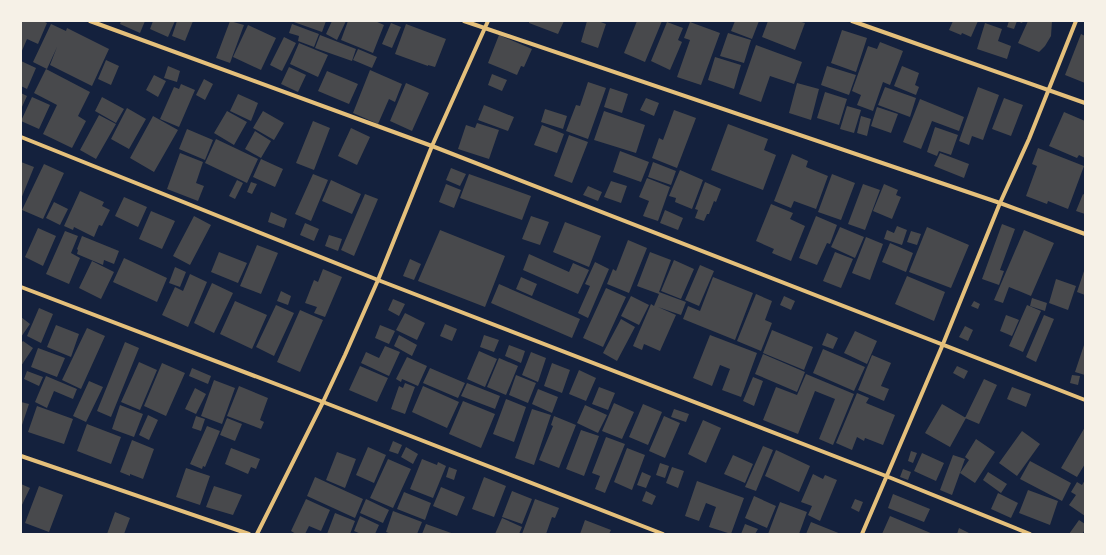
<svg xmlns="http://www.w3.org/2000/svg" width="1106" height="555" viewBox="0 0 1106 555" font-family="'Roboto Condensed',sans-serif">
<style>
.building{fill:#48494c}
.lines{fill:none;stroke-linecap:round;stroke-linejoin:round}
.minor{stroke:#e5c07b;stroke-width:4}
</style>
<rect width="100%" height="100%" fill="#14213d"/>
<path class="building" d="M21,21H43L47,23L38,44L27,39L21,53Z
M121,21H145L140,33L120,24Z
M153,21H175L168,37L150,29Z
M177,21H193L185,41L172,36Z
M230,21L244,25L230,63L216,58Z
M291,21H326L322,32Z
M332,21H346L337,40L326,34Z
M348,21H375L384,25L373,53L341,40Z
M529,21H564L558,34L529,23Z
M587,21H598L606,24L598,48L581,42Z
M637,21H662L645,62L624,53Z
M735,21H759L752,39L731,31Z
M768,21H798L805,23L795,50L762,37Z
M953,21H978L971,37L962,33L961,35L949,30Z
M1009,21H1023L1022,23L1017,21L1014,29L1007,27Z
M1028,21H1052L1051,36L1045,46L1039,52L1018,43Z
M667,22L683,28L678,40L682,42L670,70L651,61Z
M690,22L720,33L701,85L677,77L690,40L684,38Z
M391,23L401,27L392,48L382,44Z
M985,23L1002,29L998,41L1011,46L1007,59L977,49Z
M51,24L66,31L67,28L109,49L92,86L50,65L57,47L47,69L33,62Z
M292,24L319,34L314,47L298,41L299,36L289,33Z
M406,24L446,39L435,67L428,65V66L395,54Z
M248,25L276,38L261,70L233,57Z
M842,30L867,38L856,72L831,63Z
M728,33L751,40L744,63L720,56Z
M1081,34L1085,36V83L1065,75Z
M320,35L356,49L352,61L315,48Z
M499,35L532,49L524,67L521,66L517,75L488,63Z
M284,37L296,43L282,71L270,65Z
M880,42L903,51L890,85L883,82L873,111L857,105L861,95L852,91L868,46L877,49Z
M299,43L328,55L318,77L290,64Z
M756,45L802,62L794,84L770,76L761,102L739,94Z
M358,49L377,57L372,68L353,60Z
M715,57L741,65L734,89L708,80Z
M106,60L119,66L111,85L98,79Z
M21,61L36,68L27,89L21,86Z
M168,66L180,71L177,82L164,78Z
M827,66L856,75L849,95L821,85Z
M902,66L919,73L915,85L919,87L916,95L894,86Z
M289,67L306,75L298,92L281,84Z
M46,69L90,92L78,116L86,121L72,148L43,134L57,105L34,93Z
M370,70L402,84L395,102L389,99L378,124L353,113Z
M327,71L358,84L349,104L318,91Z
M492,74L507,80L502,91L488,85Z
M154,75L166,81L158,97L146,90Z
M204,79L213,84L205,100L196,95Z
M588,82L606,88L588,139L566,131L576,105L580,106Z
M406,83L429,93L412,131L390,121Z
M797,83L819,89L811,120L789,113Z
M181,84L195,90L179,127L160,119L174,87L179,89Z
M885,87L916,98L910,117L878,105Z
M978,87L999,95L983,140L972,136L969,145L959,141Z
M610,88L628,94L622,113L604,107Z
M825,92L847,99L839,125L817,118Z
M21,93L27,96L21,109Z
M238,94L258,103L251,121L230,111Z
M32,97L50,105L39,129L21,121Z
M102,97L124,109L116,123L95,111Z
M646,98L659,103L654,116L640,110Z
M1004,98L1023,105L1011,136L992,129Z
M920,99L964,117L959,131L932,121L921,149L903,142Z
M484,105L514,117L508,131L478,120Z
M847,106L861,110L854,133L840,129Z
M877,107L898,114L891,133L871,126Z
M127,108L146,119L129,149L111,139Z
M545,109L567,116L563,129L541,122Z
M674,110L696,118L677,168L652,158L659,138L663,140Z
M227,111L247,122L234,145L214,133Z
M263,111L284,123L274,140L253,128Z
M604,111L645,125L636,153L594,140Z
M1064,112L1085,121V158L1079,155L1077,158L1049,146Z
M99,115L116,124L96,159L80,150Z
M153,116L178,130L154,172L130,158Z
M861,116L871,119L867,136L857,133Z
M313,121L330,128L314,170L296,163Z
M477,123L499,130L489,159L458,149L466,125L475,128Z
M728,124L768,139L764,150L776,155L763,190L711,170Z
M542,125L564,134L557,153L534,145Z
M935,127L958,135L951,155L939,151L937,156L927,152Z
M351,128L370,137L357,165L338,156Z
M187,129L213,140L205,160L179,149Z
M255,131L271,141L261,158L245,149Z
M569,135L588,142L572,183L554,176Z
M216,139L258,159L247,183L205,163Z
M1038,148L1084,166L1068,209L1048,201L1047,204L1026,196L1037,166L1032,164Z
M620,151L649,162L641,182L613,172Z
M180,153L203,162L196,183L204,186L198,201L167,189Z
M940,153L969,164L964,178L934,166Z
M792,154L808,161L806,167L828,176L816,209L794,201L791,208L774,201Z
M261,159L283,169L275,187L253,177Z
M21,162L34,167L21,199Z
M653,162L676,171L671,185L648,177Z
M44,164L64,173L43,219L22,210Z
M451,168L466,174L460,186L446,180Z
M680,170L703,180L692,209L675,202L676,198L669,196Z
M313,174L328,180L311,221L295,214Z
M469,174L531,196L522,220L460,198Z
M832,174L855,183L841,220L818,212Z
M647,178L670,187L658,221L643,216L649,201L639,197Z
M237,180L243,183L235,199L229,196Z
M331,180L361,194L352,214L322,201Z
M611,181L627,186L621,203L604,197Z
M251,182L257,184L252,194L247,192Z
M705,182L721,189L716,202L714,201L709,214H707L704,221L695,218L698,210L695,209Z
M446,184L461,190L454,208L439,202Z
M863,184L880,190L865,230L848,224Z
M884,184L898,190L896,195L901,197L892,219L873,211Z
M588,186L602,192L598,201L583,195Z
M80,191L104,202L102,206L110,210L102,226L99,225L94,237L74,227L73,230L64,226Z
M365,194L378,199L354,256L341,250Z
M1083,194L1085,195V214L1076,211Z
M124,197L147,207L138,227L115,216Z
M54,202L68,209L60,225L46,218Z
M771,204L793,213L790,219L805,226L791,261L772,253L774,249L756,241Z
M665,210L683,218L678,230L660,223Z
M151,211L175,221L162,249L139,239Z
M271,212L287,219L284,228L268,222Z
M194,216L211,225L190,265L173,256Z
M531,216L549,222L540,245L522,239Z
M816,216L837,225L830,244L827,243L817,265L799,258Z
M565,222L601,236L589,267L553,252Z
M305,223L319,229L314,241L300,235Z
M1002,224L1015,229L1000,270L1004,271L999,285L982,279Z
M897,226L907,230L902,245L884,239L887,230L894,233Z
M840,227L864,237L855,258L831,247Z
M927,227L969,245L951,288L909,272Z
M38,228L56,236L43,266L25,257Z
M440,230L505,256L485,307L418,281Z
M1024,230L1054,243L1031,296L1009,287L1003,303L994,300Z
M65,231L78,236L71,253L80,258L69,284L46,274Z
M911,231L921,234L917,245L907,242Z
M329,235L342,239L338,251L325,246Z
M82,236L119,251L114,264L104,260L103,265L77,254L78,250L77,249Z
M866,237L883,244L870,280L852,273Z
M628,240L647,248L629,293L607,284L613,269L616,271Z
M890,243L913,253L906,272L882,262Z
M257,245L278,253L261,294L240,286Z
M219,252L247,263L238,283L211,272Z
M650,252L671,260L659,292L686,302L681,315L658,307L676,315L660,351L644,344L642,350L633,346L651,304L654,306L659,294L637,286Z
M835,252L853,259L841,288L823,281Z
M529,254L569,272L573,263L589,270L578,294L523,270Z
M124,258L167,278L157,302L113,282Z
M410,259L421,264L414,280L403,276Z
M674,260L694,269L681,299L661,291Z
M92,261L114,272L101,299L79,288Z
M595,262L609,269L588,318L578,313L590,286L585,284Z
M700,265L714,271L699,306L685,300Z
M175,267L186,272L180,287L169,283Z
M1085,268V295L1077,292Z
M323,269L342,277L325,317L314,313L317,307L305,303L314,280L318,282Z
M190,274L207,282L188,327L162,315L175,287L183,291Z
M907,276L945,292L934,321L895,304Z
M521,277L537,284L532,296L516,289Z
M713,277L753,293L735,340L683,319L688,306L700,311Z
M1056,279L1076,286L1068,310L1049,303Z
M212,283L233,293L214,333L194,323Z
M499,284L580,319L572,338L491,303Z
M606,288L626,297L603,347L583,338Z
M281,291L291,296L288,305L277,301Z
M756,294L772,301L765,320L772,323L761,351L737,341Z
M631,296L649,305L639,325L621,316Z
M784,296L795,301L791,310L780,305Z
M1032,298L1047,303L1045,311L1030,306Z
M393,299L405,304L399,316L388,310Z
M235,301L267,315L252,349L220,334Z
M974,301L980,304L978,309L971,306Z
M276,305L294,313L274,356L256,347Z
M1027,305L1041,311L1023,352L1009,346Z
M39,308L53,314L41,343L27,336Z
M300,310L323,320L300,372L277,362Z
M405,313L425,323L417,340L396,330Z
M1006,315L1019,320L1012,336L1000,331Z
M1044,315L1054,319L1036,362L1026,357Z
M21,317L30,324L21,337Z
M621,319L635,327L617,361L603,353Z
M445,324L457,329L452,341L440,336Z
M56,325L79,334L71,357L47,347Z
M380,325L395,331L389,344L375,338Z
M965,326L973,330L968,341L959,337Z
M87,328L105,336L81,389L62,380Z
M772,330L813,347L804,370L763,353Z
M855,331L877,341L867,364L844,353Z
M827,333L838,338L833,349L822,345Z
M399,335L417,345L412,356L394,346Z
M484,335L499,340L494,352L480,347Z
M710,335L757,353L741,397L722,390L730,369L720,365L712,386L693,378Z
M23,341L33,348L21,366V343Z
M125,342L139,348L111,417L97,411Z
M1085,342V375L1075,372Z
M509,345L525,351L521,363L505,356Z
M385,346L400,352L389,376L361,363L366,352L379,358Z
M38,348L65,358L57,377L31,367Z
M823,349L865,367L854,391L813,373Z
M479,351L497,359L485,387L467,379Z
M531,352L546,358L538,382L522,375Z
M763,354L805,372L797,392L755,374Z
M872,355L891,363L881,386L889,389L884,401L858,390Z
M407,357L427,366L418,386L402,379L401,382L396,379Z
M499,358L518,366L506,395L487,387Z
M139,362L157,370L140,410L121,402Z
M162,363L185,373L166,416L144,406Z
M552,363L570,370L562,393L544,386Z
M360,366L388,378L377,402L349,390Z
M957,366L968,371L964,379L953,373Z
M192,368L211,376L208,384L189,376Z
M430,368L465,383L458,398L423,383Z
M579,370L596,378L586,401L569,394Z
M27,371L43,377L39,386L24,379Z
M806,374L854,394L833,445L819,439L835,399L815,391L798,434L763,420L776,387L797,395Z
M516,375L536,383L528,403L509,395Z
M1072,375L1080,376L1078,385L1070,383Z
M46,376L77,389L73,399L54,391L47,408L35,402Z
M753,377L763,381L754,406L743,401Z
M984,379L997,385L979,424L965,418Z
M214,380L235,388L222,424L201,416Z
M89,381L103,387L86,422L73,416Z
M405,383L415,387L405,414L391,409L399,386L403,388Z
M467,383L500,396L495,409L461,396Z
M239,386L268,398L260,420L264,422L261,429L227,416Z
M423,386L459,402L447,428L412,412Z
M599,387L615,393L608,410L592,404Z
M1012,387L1031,394L1026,407L1007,399Z
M195,388L206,394L196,414L185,409Z
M538,389L558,397L552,413L532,404Z
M857,393L869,398L866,403L895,415L883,445L865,438L864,441L857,437L852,450L836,443Z
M506,399L526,407L514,442L493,434Z
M463,401L495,414L481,448L449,434Z
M21,402L29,404L21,428Z
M614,403L634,412L622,439L602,431Z
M643,404L662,412L648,445L629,437Z
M942,404L966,418L950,447L925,433Z
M120,405L143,414L134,437L112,429Z
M585,405L607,415L598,433L577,423Z
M37,406L73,419L64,444L28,432Z
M532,409L551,415L534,465L515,458Z
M674,409L689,414L686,422L671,417Z
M148,415L158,420L149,440L139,435Z
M196,416L205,419L201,431L192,428Z
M554,416L576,425L559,468L539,460L553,426L551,425Z
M664,416L680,423L665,458L649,451Z
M227,418L242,424L235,441L220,435Z
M703,420L721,428L706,463L688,454Z
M87,424L121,437L111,464L77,451Z
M207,426L220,431L205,467L203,466L202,469L190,464Z
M1085,427V464L1077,477L1061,468Z
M581,430L599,436L584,476L566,469Z
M1022,431L1040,444L1017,476L999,463Z
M606,437L625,444L605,493L595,489L600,476L592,473Z
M976,439L995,452L975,483L960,473L969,460L965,457Z
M132,440L154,449L143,479L130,474V476L120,472Z
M393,441L402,445L398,454L389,451Z
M763,446L773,450L756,491L745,487Z
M368,447L386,455L374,483L356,475Z
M406,447L418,454L413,464L401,457Z
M231,448L260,459L256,469L251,467L248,474L225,464Z
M627,448L645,455L632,490L614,482Z
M776,450L810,466L799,492L765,476Z
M911,451L917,453L913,463L908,461Z
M337,452L356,459L345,488L326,480Z
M922,453L944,463L936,481L914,471Z
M733,455L753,464L745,483L724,474Z
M953,455L965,459L952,495L940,490Z
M388,459L411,469L393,508L370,498Z
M422,459L437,465L438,462L446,466L433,498L410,489Z
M1030,461L1071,483L1062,501L1020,479Z
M660,463L669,466L665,478L656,475Z
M449,467L457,470L454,480L446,477Z
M672,467L684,471L678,488L666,483Z
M186,468L210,476L200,505L176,497Z
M903,469L911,472L908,480L900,477Z
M642,472L651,476L646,488L637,485Z
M988,472L1007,484L1001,493L983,480Z
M813,474L823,479L825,475L837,480L820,521L808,515L812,506L801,502Z
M315,477L363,499L355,518L307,496Z
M484,477L506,486L494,517L472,509Z
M1085,480V516L1069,505L1076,495L1071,492L1077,482L1082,485Z
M697,481L744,498L731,534L709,527L716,507L706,503L699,521L685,516Z
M21,484L30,488L21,507Z
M39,486L63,495L49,532L25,523Z
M214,486L242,495L233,515L206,507Z
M441,487L465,497L457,516L433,506Z
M1028,490L1058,501L1050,525L1019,513Z
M512,491L532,499L522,524L502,517Z
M646,491L656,496L652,505L642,501Z
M404,492L431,503L425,520L397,509Z
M998,493L1018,503L1011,518L991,509Z
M893,494L930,509L924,522L888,508Z
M754,496L776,506L767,528L745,518Z
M306,499L330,510L321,531L309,526L305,534H296L291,531Z
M366,499L389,510L383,523L360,513Z
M535,499L559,508L555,518L552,517L546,534H522Z
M855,499L863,502L859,512L851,508Z
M780,502L807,512L799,534H768Z
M393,511L422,522L417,534H391L386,532Z
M115,512L130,518L124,534H107Z
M335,513L355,521L350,534H327Z
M360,516L379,525L375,534H361L354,531Z
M890,516L933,534H882Z
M502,518L522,527L519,534H495Z
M585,520L611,530L609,534H580Z
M1079,520L1085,524V530L1082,534H1069Z
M811,522L841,534H806Z
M426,524L454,534H422Z
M745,524L758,529L755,534H741Z
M959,528L971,534H957Z"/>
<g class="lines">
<path class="minor" d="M90,21L432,146L1085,400
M464,21L1000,203L1085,234
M852,21L1085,103
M21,137L378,280L886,476L1030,534
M21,287L323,402L663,534
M21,456L249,534
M257,534L323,402L345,355L378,280L432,146L488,21
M862,534L943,344L1000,203L1029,139L1076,21"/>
</g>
<rect width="1106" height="555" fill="none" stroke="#f6f1e7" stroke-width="44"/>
</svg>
